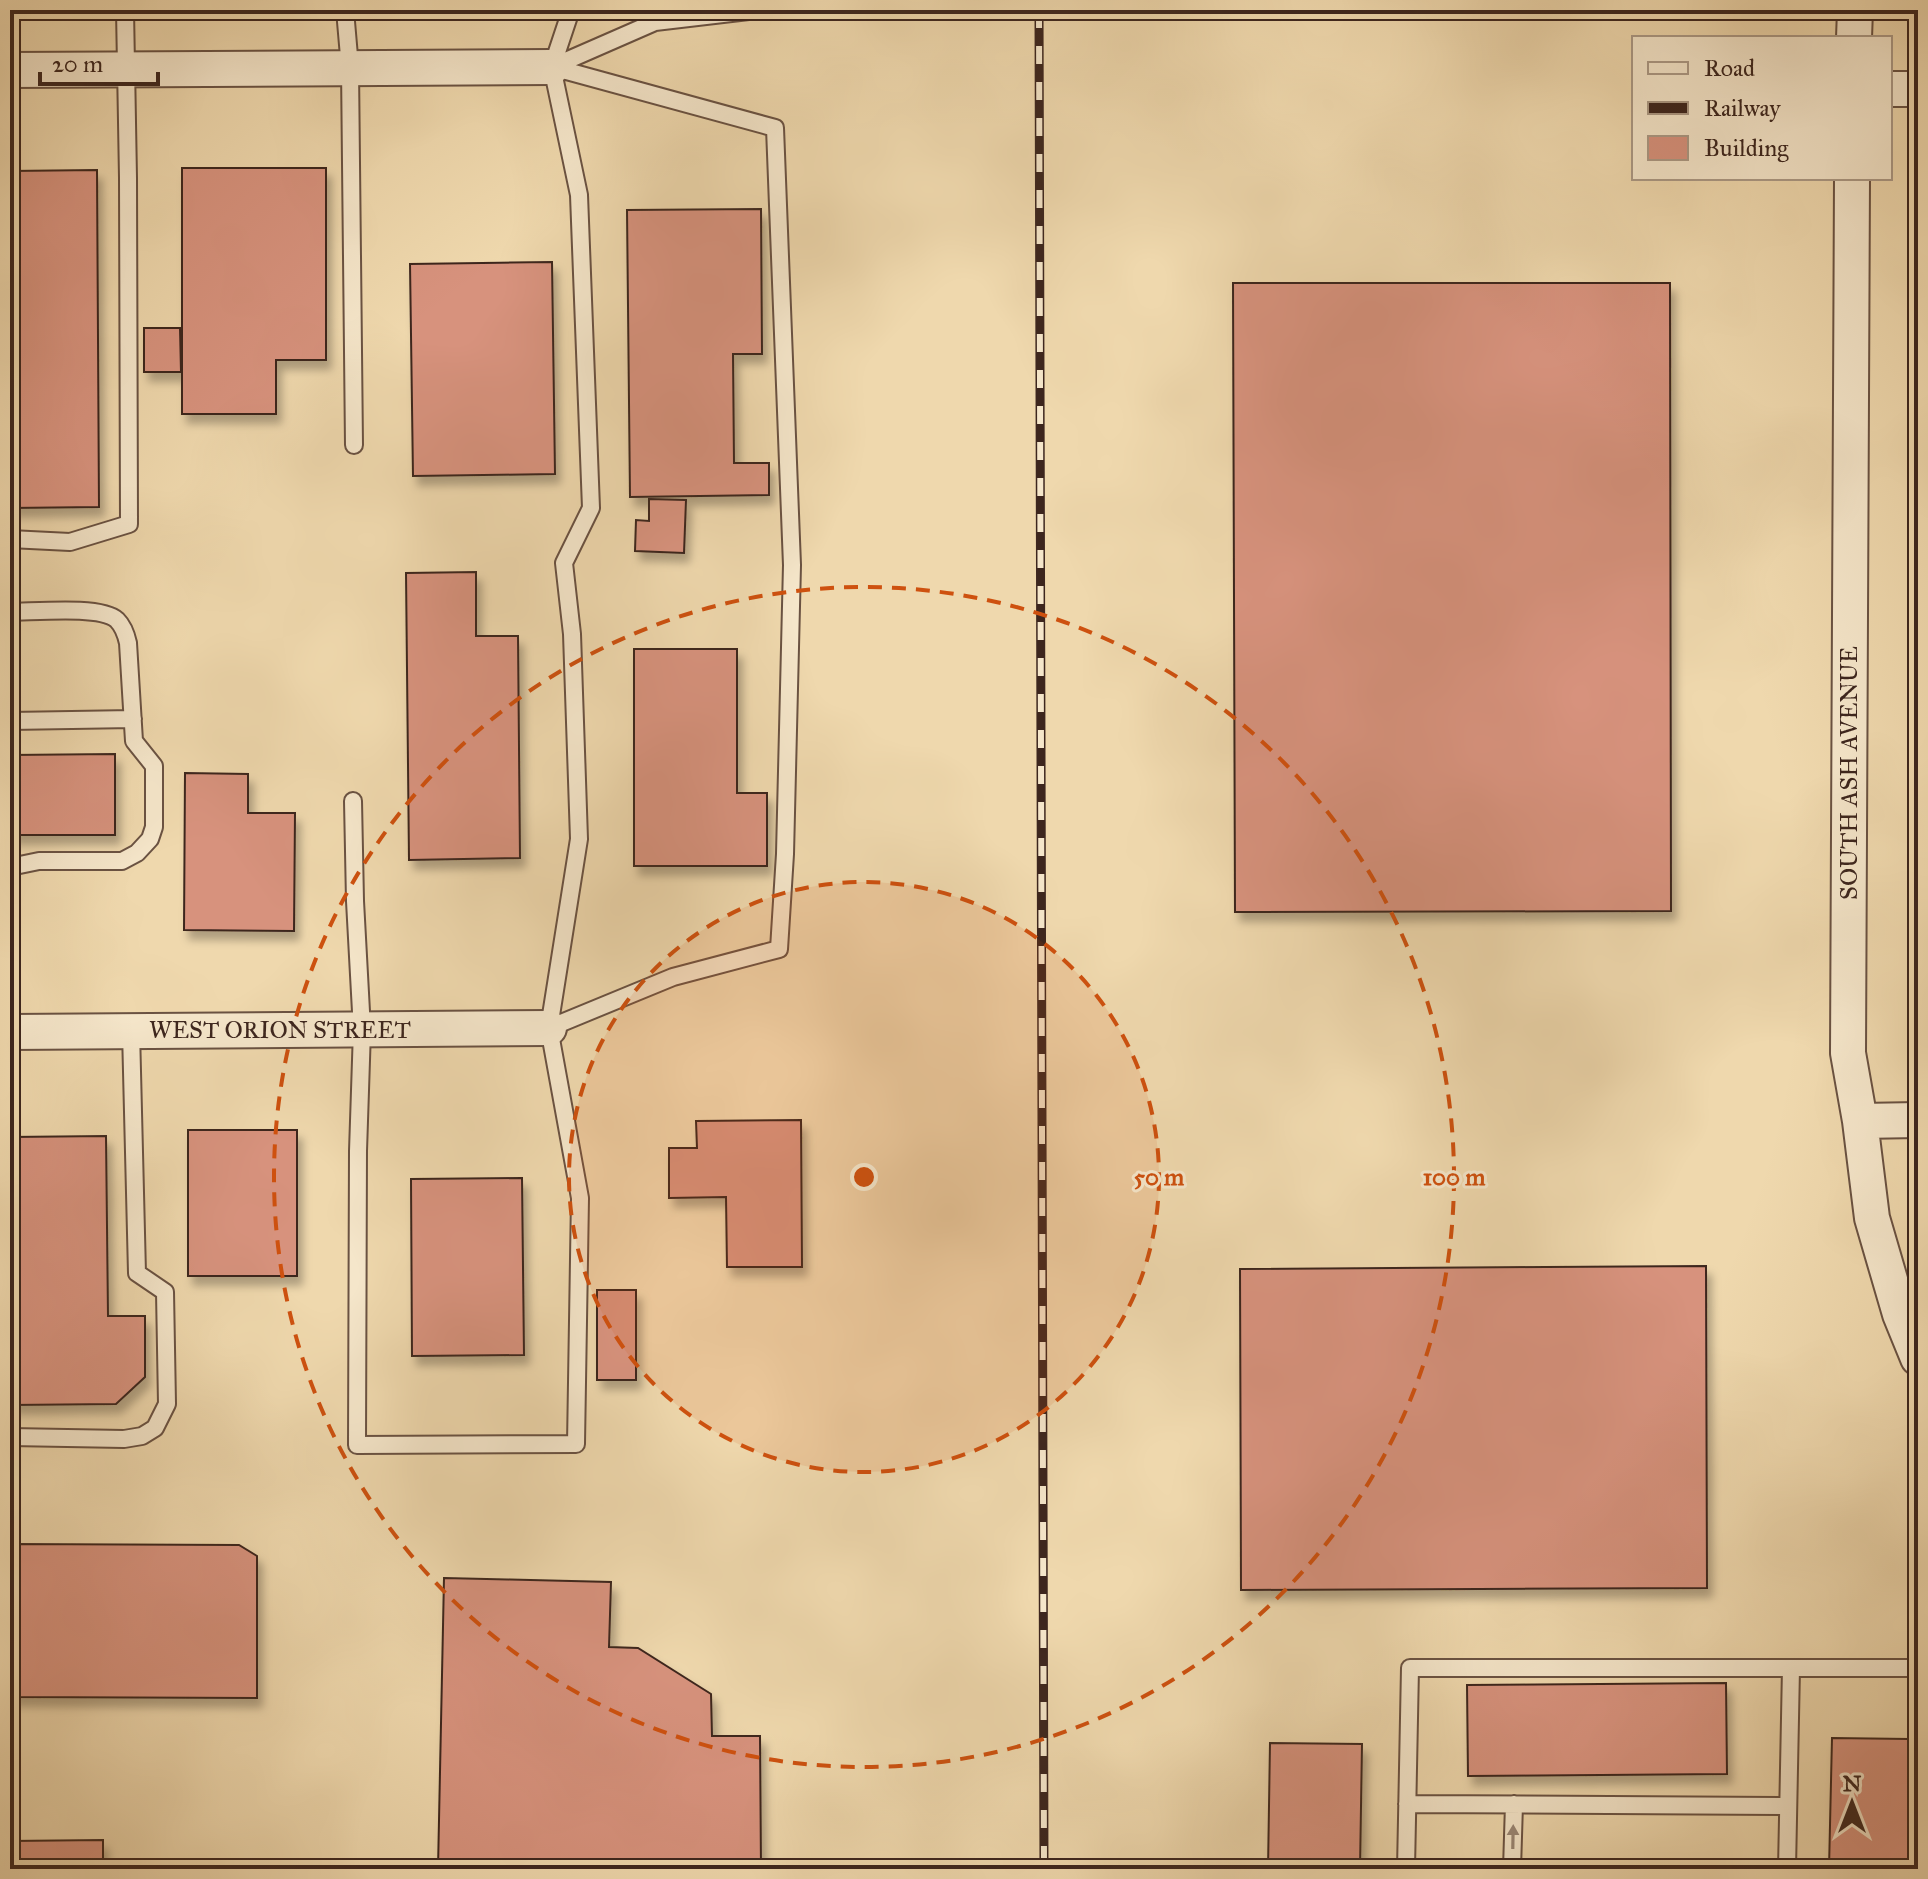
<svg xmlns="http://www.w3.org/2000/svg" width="1928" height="1879" viewBox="0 0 1928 1879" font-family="'IM FELL Great Primer',serif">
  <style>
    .building { fill: #d7927d; stroke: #3d261e; stroke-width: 2; filter: url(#shadow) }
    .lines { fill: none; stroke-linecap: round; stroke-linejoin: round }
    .lane-casing { stroke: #6a5242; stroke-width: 20 }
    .street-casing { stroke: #6a5242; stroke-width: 38 }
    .lane { stroke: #f5e6ca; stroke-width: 16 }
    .street { stroke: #f5e6ca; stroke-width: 34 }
    .rail-casing { stroke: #3d261e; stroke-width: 9 }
    .rail { stroke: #f5e6ca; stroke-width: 6; stroke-dasharray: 18; stroke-linecap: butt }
    .oneway { fill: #998674 }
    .ring { fill: none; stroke: #ce510f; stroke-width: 4; stroke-dasharray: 14 10 }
    .labels { text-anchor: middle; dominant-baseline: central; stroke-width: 6; stroke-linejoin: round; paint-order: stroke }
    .street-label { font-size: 24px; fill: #3d261e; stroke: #f5e6ca }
    .centre { fill: #ce510f; stroke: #f5e6ca; stroke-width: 4 }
    .ring-label { font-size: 24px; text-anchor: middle; font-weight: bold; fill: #ce510f; stroke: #f5e6ca; stroke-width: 6; stroke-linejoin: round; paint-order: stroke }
  </style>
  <defs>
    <filter id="shadow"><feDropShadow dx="5" dy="9" stdDeviation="4" flood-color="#0004"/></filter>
  </defs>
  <rect width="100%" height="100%" fill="#efd8ad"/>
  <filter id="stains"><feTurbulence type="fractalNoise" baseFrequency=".0025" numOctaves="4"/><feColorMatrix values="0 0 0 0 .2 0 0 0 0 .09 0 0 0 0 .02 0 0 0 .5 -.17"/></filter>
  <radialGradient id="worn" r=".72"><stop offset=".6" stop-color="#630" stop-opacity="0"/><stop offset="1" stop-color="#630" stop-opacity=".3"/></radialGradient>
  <path class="building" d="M182,168H326V360H276V414H182Z
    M97,170L99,507L10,508V171Z
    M761,209L762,354H733L734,463H769V495L630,497L627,210Z
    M552,262L555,474L413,476L410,264Z
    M1233,283H1670L1671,911L1235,912Z
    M144,328H180L181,372H144Z
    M649,499L686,500L684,553L635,551L636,520L649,521Z
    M476,572V636H518L520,858L409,860L406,573Z
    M634,649H737V793H767V866H634Z
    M115,754V835H10V755Z
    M185,773L248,774V813H295L294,931L184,930Z
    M801,1120L802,1267H727L726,1197L669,1198V1148H697L696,1121Z
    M188,1130H297V1276H188Z
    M106,1136L108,1316H145V1377L116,1404L10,1405V1137Z
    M522,1178L524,1355L412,1356L411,1179Z
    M1706,1266L1707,1588L1241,1590L1240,1269Z
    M597,1290H636V1380H597Z
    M10,1544L239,1545L257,1556V1698L10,1697Z
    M444,1578L611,1582L609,1647L638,1648L711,1694L712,1736H760L761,1869H438Z
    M1726,1683L1727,1774L1468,1776L1467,1685Z
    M1832,1738L1909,1739L1918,1746V1869H1829Z
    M1270,1743L1362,1744L1360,1869H1268Z
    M103,1840V1869H10V1841Z
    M1630,1863V1869H1555V1864Z"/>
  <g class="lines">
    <defs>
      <path id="lane" d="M345,10L350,68L354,445
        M552,67L655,22L757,10
        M10,539L70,542L129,524L128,178L125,10
        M10,612C34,612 101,605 117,620C123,626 126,634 128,643L134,741L154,766V827L150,839L137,853L122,861H39L10,867
        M10,721L133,719
        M353,801L355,901L362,1030L358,1151L357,1445L576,1444L580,1198L549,1028L579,839L572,634L564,563L591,508L579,195L552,67L571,10
        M549,1028L673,977L779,949L785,854L792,565L775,128L552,67
        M10,1437L124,1439L142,1436L155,1428L167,1404L165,1292L137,1273L131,1031
        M1407,1804L1788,1806
        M1406,1869L1410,1668H1918
        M1512,1869L1514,1804
        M1787,1869L1791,1668"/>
      <path id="street" d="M1854,38L1855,10
        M10,70L552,67
        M1890,89H1918
        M1852,178L1848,1053L1860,1121L1872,1218L1900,1314L1918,1358
        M10,1032L549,1028
        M1860,1121L1918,1120"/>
    </defs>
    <use href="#lane" class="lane-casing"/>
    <use href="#street" class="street-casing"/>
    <use href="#lane" class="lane"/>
    <use href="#street" class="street"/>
    <defs>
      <path id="rail" d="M1039,10L1044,1869"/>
    </defs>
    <use href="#rail" class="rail-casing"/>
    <use href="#rail" class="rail"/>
  </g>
  <defs><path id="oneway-solid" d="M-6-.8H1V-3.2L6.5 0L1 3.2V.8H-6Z" transform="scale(2)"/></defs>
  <use class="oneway" href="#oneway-solid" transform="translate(1513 1837) rotate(-89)"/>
  <circle cx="864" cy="1177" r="295" fill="#ce510f" fill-opacity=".12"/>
  <g class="ring">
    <circle cx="864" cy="1177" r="295"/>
    <circle cx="864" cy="1177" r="590"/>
  </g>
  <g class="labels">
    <g class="street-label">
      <text transform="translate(1849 773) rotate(-90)">SOUTH ASH AVENUE</text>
      <text x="280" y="1030">WEST ORION STREET</text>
    </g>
  </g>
  <circle cx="864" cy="1177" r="12" class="centre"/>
  <g class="ring-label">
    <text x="1159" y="1185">50 m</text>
    <text x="1454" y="1185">100 m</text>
  </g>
  <rect width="1928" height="1879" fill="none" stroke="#efd8ad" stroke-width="40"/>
  <rect x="12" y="12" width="1904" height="1855" fill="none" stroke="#3d261e" stroke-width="4"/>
  <rect x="20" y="20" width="1888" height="1839" fill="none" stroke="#3d261e" stroke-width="2"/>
  <rect x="1632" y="36" width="260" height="144" fill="#f5e6ca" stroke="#ab9985" stroke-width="2"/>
  <rect x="1648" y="62" width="40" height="12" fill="#f5e6ca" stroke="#ab9985" stroke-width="2"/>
  <text x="1704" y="76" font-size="24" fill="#3d261e">Road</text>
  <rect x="1648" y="102" width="40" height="12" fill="#3d261e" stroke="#ab9985" stroke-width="2"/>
  <text x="1704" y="116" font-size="24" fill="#3d261e">Railway</text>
  <rect x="1648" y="136" width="40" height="24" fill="#d7927d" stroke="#ab9985" stroke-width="2"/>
  <text x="1704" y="156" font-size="24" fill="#3d261e">Building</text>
  <g transform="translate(1852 1803)" stroke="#f5e6ca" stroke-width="6" paint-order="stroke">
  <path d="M0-6L14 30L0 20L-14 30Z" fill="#3d261e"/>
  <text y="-12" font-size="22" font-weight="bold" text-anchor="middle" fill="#3d261e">N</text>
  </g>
  <path d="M40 72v12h118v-12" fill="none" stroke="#3d261e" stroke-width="4"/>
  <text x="52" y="72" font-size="24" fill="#3d261e" stroke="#f5e6ca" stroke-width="6" paint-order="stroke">20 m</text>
  <rect width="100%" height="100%" filter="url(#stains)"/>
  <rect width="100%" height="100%" fill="url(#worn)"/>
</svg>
